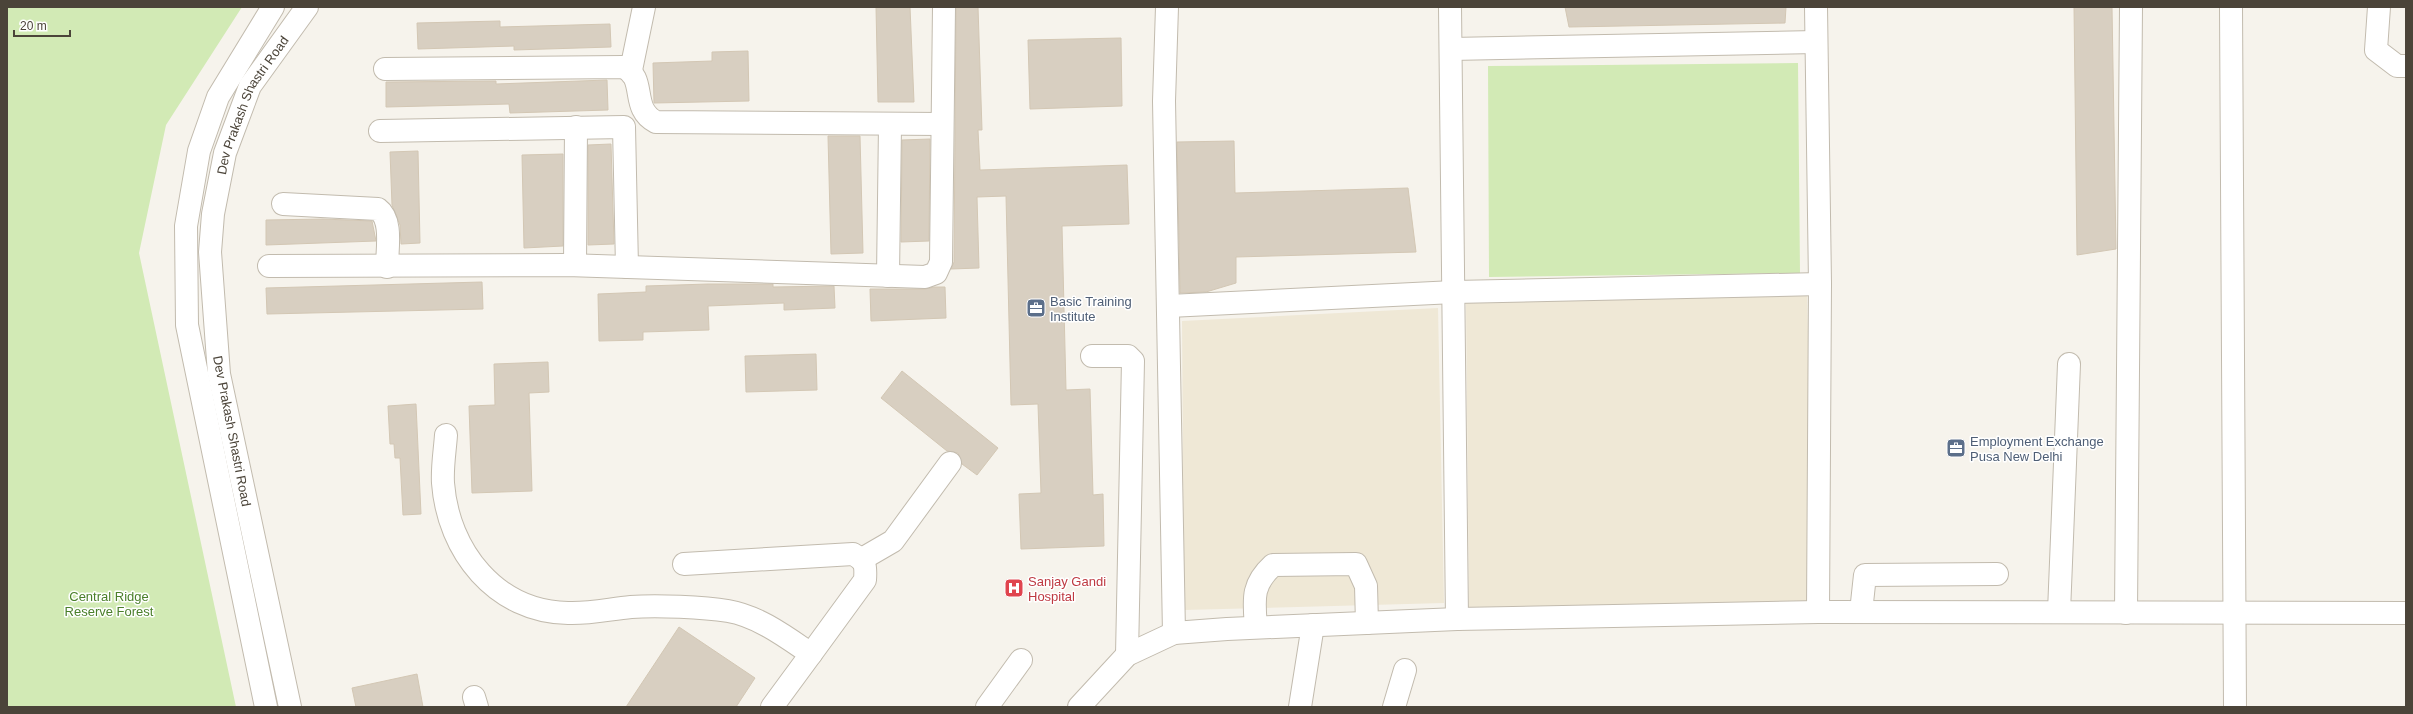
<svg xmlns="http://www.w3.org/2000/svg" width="2413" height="714" viewBox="0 0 2413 714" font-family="Helvetica,sans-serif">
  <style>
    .education { fill: #efe8d6 }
    .green { fill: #d2eab5 }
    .building { fill: #d8cfc1; stroke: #d3c7b4 }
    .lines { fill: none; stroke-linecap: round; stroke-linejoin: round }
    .minor-casing { stroke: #c2bbae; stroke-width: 24 }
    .minor { stroke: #fff; stroke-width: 22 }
    .labels { text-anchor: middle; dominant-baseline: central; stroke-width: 3; stroke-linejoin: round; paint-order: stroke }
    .street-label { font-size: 13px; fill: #4b4439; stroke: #fff }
    .service-label { font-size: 13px; fill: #4e5e75; stroke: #fff; text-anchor: start }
    .health-label { font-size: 13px; fill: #be3a42; stroke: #fff; text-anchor: start }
    .park-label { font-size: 13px; fill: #4a7f2a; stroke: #fff }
  </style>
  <rect width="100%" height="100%" fill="#f6f3ec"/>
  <path class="education" d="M1807,289L1814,603L1469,607L1466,303Z
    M1438,308L1444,603L1184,610L1182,321Z"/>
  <path class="green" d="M7,7H242L166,125L139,253L236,707H7Z
    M1798,63L1800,273L1489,277L1488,66Z"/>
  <path class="building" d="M876,7H910L914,102H878Z
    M956,7H978L982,130H978L980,170L1127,165L1129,224L1062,226L1066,390L1090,389L1093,495L1103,494L1104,546L1021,549L1019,494L1041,493L1038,404L1011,405L1006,196L977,197L979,268L951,269L954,262Z
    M1565,7H1786L1785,23L1569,27Z
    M2074,7H2112L2116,249L2077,255Z
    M500,21V27L610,24L611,47L514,50V46L418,49L417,23Z
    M1121,38L1122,106L1030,109L1028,40Z
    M748,51L749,101L654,103L653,63L712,61V52Z
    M607,80L608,110L510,113L509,104L386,107V82L496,81V84Z
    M828,136H860L863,253L831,254Z
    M930,139L929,241L901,242L902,140Z
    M1234,141L1235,193L1408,188L1416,252L1236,257V283L1206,292L1180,293L1177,142Z
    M611,144L614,244L588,245V145Z
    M418,151L420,243L401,244L400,225L392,205L390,152Z
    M563,154V246L524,248L522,155Z
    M323,219L372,221L376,241L266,245V220Z
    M482,282L483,309L267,314L266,288Z
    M708,284H773V287L834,286L835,308L784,310V303L708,306L709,330L643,332V340L599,341L598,294L646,292V286Z
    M934,287H945L946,318L871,321L870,289H925Z
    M816,354L817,390L746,392L745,356Z
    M548,362L549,392L529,393L532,491L472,493L469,406L495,405L494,364Z
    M902,371L998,448L977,475L962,464L958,453L947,451L881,398Z
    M416,404L421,514L403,515L400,458H395L394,444H390L388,406Z
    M679,627L755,678L736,707H626Z
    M417,674L423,707H356L352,688Z"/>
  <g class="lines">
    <defs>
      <g id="minor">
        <path d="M1167,7L1164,101L1174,633"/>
        <path d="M1450,7L1457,619"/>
        <path d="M1816,7L1820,284L1818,612"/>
        <path d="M2231,7L2235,707"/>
        <path d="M2379,7L2376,50L2397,66H2406"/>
        <path d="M1451,49L1816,42"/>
        <path d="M385,69L623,67C648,78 629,108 656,122L942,124"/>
        <path d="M631,70L644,7"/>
        <path d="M380,131L624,127L627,267"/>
        <path d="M283,204L378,209C393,220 387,249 387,267"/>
        <path d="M575,265L576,127"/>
        <path d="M269,266L567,265L925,277L936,273L941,262L944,7"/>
        <path d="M888,276L890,125"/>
        <path d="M1169,306L1454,292L1820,284"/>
        <path d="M1092,356H1128L1133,361L1127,655"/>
        <path d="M446,435C445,450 442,467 443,483C448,551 496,612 568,613C589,614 610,609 631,607C656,605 704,607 728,611C758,616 786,637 811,654L772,707"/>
        <path d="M862,559L893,541L950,463"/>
        <path d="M684,564L853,554C866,561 866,566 865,580L811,654"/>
        <path d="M1861,612L1865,575L1997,574"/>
        <path d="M2059,612L2069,364"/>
        <path d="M2126,613L2131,7"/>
        <path d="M1256,627C1254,600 1251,585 1273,565L1356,564L1366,586L1367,623"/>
        <path d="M474,697L477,707"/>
        <path d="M266,707L187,325L186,226L199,151L218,97L273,7"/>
        <path id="s1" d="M290,707L219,374L210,252L213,214L225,153L250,86L307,7"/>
        <path d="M987,707L1021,660"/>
        <path d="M1079,707L1127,655L1174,633L1227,629L1457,619L1818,612L2406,613"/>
        <path d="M1300,707L1313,625"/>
        <path d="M1394,707L1405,670"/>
      </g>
    </defs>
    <use href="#minor" class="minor-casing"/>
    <use href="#minor" class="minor"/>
  </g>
  <defs>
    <symbol id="office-square" viewBox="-11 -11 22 22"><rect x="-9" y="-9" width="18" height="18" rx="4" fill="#5c6f8a" stroke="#fff"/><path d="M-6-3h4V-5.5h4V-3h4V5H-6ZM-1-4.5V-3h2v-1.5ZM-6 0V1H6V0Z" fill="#fff"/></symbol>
    <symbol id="hospital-square" viewBox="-11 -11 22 22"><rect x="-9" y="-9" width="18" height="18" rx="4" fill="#e0444e" stroke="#fff"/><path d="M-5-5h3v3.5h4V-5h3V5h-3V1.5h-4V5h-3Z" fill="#fff"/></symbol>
  </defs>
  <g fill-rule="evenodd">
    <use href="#office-square" x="1025" y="297" width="22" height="22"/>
    <use href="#office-square" x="1945" y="437" width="22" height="22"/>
    <use href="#hospital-square" x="1003" y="577" width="22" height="22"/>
  </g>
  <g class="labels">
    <g class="street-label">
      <text stroke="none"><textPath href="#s1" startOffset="618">Dev Prakash Shastri Road</textPath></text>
      <text transform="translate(232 431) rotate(79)">Dev Prakash Shastri Road</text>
    </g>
    <g class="service-label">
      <text x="1050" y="301">Basic Training<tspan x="1050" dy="15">Institute</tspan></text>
      <text x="1970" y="441">Employment Exchange<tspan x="1970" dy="15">Pusa New Delhi</tspan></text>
    </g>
    <g class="health-label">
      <text x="1028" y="581">Sanjay Gandi<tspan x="1028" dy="15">Hospital</tspan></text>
    </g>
    <g class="park-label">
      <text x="109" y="596">Central Ridge<tspan x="109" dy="15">Reserve Forest</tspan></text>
    </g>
  </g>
  <rect width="2413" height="714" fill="none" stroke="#4b4439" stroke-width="16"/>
  <path d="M14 30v6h56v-6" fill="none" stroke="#4b4439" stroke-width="2"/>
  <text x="20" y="30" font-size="12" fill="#4b4439" stroke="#ffffff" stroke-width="3" paint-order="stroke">20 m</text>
</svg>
